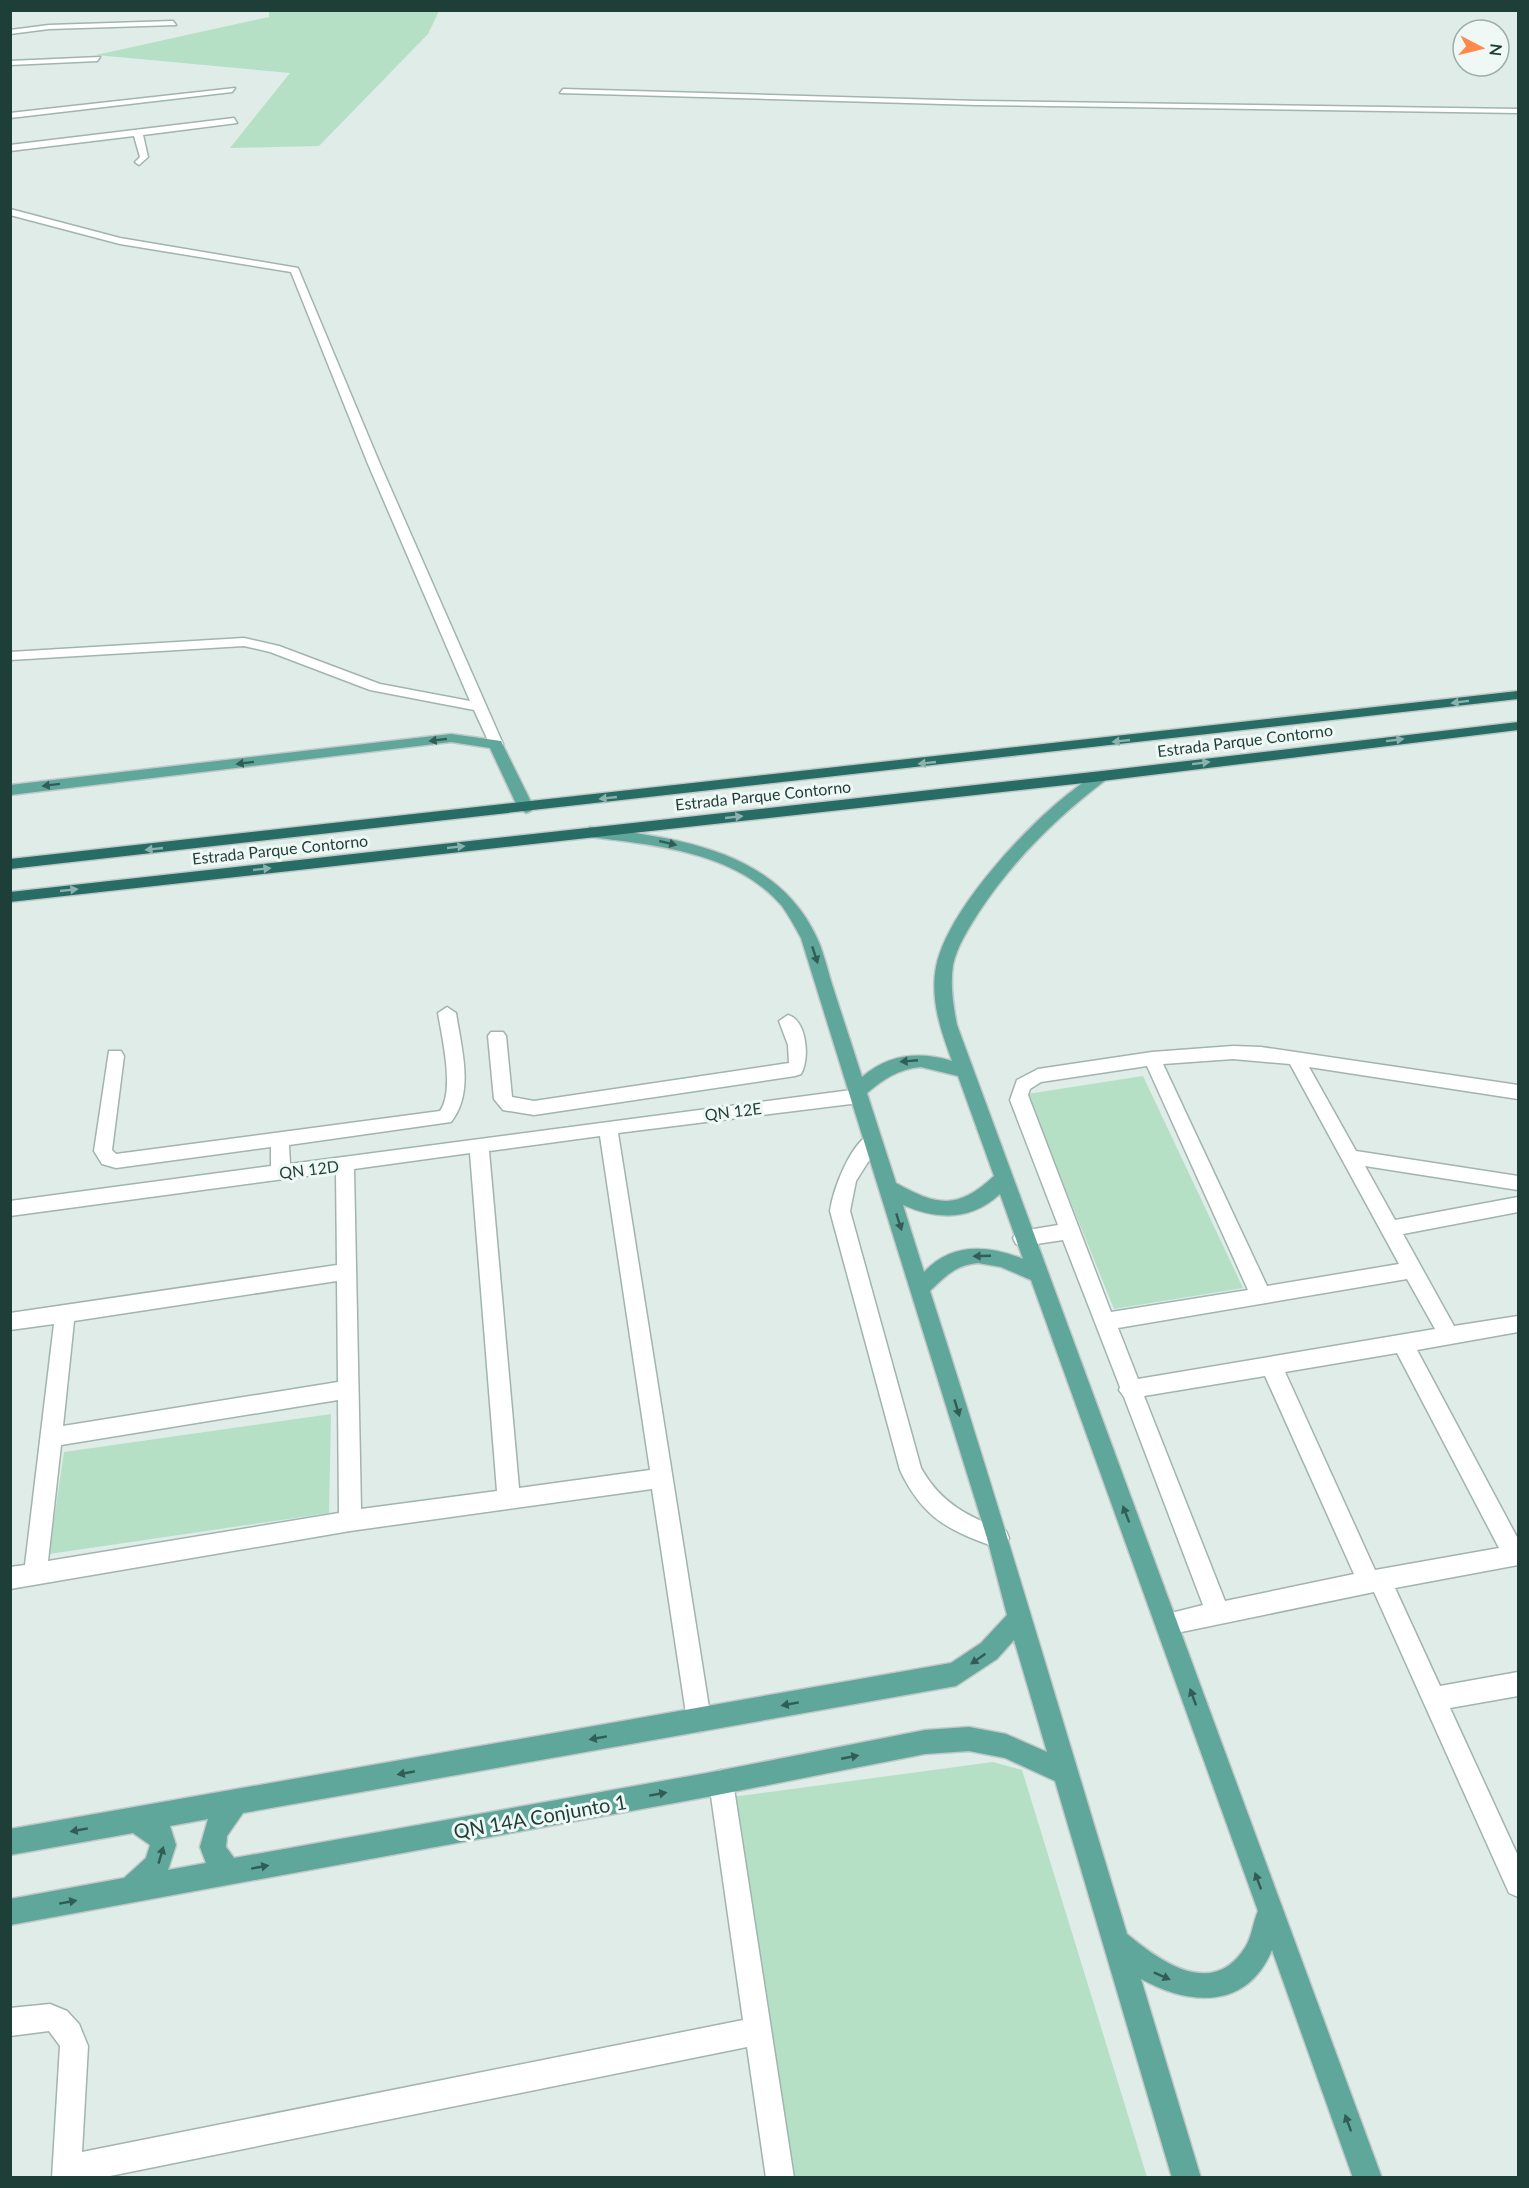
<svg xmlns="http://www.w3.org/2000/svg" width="1529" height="2188" viewBox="0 0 1529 2188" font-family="Lato,sans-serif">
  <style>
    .green { fill: #b5e0c5 }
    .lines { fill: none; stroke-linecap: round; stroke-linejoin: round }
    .minor-casing { stroke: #a1b4af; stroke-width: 3 }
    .major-casing { stroke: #c0c9c7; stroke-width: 3 }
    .highway-casing { stroke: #c0c9c7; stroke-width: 3 }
    .minor { fill: #fff; fill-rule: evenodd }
    .major { fill: #5fa69b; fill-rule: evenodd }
    .highway { fill: #276d65; fill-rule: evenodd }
    .oneway { fill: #8cb2ad }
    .oneway2 { fill: #325d56 }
    .labels { text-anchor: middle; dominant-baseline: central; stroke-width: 6; stroke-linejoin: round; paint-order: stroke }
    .street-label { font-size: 16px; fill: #1e3e38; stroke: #f0f8f5 }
    .near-street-label { font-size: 20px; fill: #1e3e38; stroke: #f0f8f5 }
  </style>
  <rect width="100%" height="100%" fill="#dfece7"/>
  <path class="green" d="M269,11H439L428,34L319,146L230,148L290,73L96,55L269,17Z
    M1143,1076L1243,1288L1114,1309L1027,1094Z
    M331,1414L329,1513L49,1554L64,1452Z
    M993,1762L1022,1770L1147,2177H791L732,1797Z"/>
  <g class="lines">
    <defs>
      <path id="minor" d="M173,21L176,25L49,29L10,34V30L49,25Z
        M100,57L97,61L10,65V61Z
        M235,88L232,92L10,118V113Z
        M563,89L977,101L1518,109V113L977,105L560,93Z
        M234,118L237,123L143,135L148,157L139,165L135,162L140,157L134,136L10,151V145Z
        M10,209L120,238L298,268L380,464L503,744L501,747H491L474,710L370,690L270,652L244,646L10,660V652L244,638L279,646L380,684L470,701L368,464L291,272L120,244L10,215Z
        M447,1007L456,1013C461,1047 475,1092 451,1122L289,1145L290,1164L859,1089L865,1091L868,1096L865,1101L859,1103L618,1133L711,1720L708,1729L699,1732L690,1729L687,1720L652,1489L350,1531L10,1589V1567L25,1565L54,1324L10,1330V1313L337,1265L336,1172L10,1216V1201L271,1166V1147L116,1168L102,1164L94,1151L109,1051H121L124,1056L112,1150L116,1154L440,1111C455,1091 442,1037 438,1013ZM600,1136L650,1470L519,1488L489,1151ZM470,1153L497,1491L361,1509L354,1169ZM337,1281L338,1382L63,1426L74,1321ZM338,1400L339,1513L48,1561L61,1445Z
        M788,1015C807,1020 810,1059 801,1074L795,1076L534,1115L503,1110L494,1099L488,1036L491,1032H503L506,1036L512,1097L534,1101L789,1063L788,1045L779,1021Z
        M1233,1046L1261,1047L1518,1085V1099L1309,1067L1356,1151L1518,1176V1190L1365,1166L1395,1220L1518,1197V1212L1403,1234L1454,1326L1518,1316V1332L1417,1350L1518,1539V1565L1395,1588L1440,1686L1518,1672V1696L1450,1708L1518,1856V1897L1509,1893L1374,1592L1167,1635L1159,1632L1155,1624L1159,1616L1203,1605L1124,1397L1119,1390L1120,1387L1063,1240L1023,1246L1016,1244L1013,1238L1016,1232L1058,1225L1010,1100L1017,1080L1038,1069L1152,1052ZM1233,1059L1290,1064L1399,1264L1267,1286L1163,1064ZM1147,1066L1248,1290L1111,1312L1028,1095L1030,1089L1041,1082ZM1407,1279L1435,1329L1138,1379L1118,1328ZM1397,1353L1499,1548L1375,1570L1285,1372ZM1265,1376L1354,1574L1225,1601L1144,1396Z
        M873,1133L880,1135L882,1140L856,1181L850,1211L921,1468C941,1504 969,1517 1006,1531L1009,1538L1006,1545L998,1548C950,1531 923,1519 900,1470L830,1211C833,1190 851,1140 873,1133Z
        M721,1770L730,1773L733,1782L794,2178H766L747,2047L100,2178H52L60,2046L49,2031L10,2036V2008L50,2004L67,2011L79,2024L88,2046L82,2152L743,2020L709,1782L712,1773Z"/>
      <path id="major" d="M451,734L501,741L534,808L531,811L526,813L518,808L490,748L451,742L10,795V785Z
        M1102,771L1107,773L1109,776L1107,779C1057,817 1014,859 979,912C969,928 957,946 953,965C950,985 953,1005 957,1025L1382,2178H1353L1272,1950C1247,2010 1190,2006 1141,1979L1201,2178H1172L1055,1781L1005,1758L969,1751L925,1754L707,1797L10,1925V1899L124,1878L146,1858L150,1845L133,1833L10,1855V1829L951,1663L981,1643L1007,1615L987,1538L801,938C795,927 789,916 782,906C736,852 655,845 590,837L582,832L590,827C676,838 776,849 817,938C823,951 827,967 831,981C841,1013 852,1045 862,1077C889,1054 919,1051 952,1061C941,1031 930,1000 936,967C947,911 1024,829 1068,794C1078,787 1090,775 1102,771ZM921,1067L958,1076L994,1176C958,1210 937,1206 896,1183L867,1093C884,1079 898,1069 921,1067ZM1000,1194L1023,1259C988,1245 952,1242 924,1272L903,1205C937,1220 971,1221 1000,1194ZM978,1263L1001,1267L1031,1280L1258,1911C1253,1922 1252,1936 1246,1946C1213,2000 1161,1962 1127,1934C1062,1719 999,1505 930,1291C945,1276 956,1265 978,1263ZM1014,1640L1047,1752L1006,1734L969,1727L925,1730L707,1773L234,1858L226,1847L227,1836L243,1813L956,1686L997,1659ZM208,1819L200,1847L206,1863L168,1870L176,1845L170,1826Z"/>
      <path id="highway" d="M1518,691V699L10,869V859Z
        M1518,722V730L1102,781L10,902V892L1102,771Z"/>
    </defs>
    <use href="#minor" class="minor-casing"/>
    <use href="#major" class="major-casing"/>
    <use href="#highway" class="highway-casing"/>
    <use href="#minor" class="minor"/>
    <use href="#major" class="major"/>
    <use href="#highway" class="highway"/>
  </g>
  <defs><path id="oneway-solid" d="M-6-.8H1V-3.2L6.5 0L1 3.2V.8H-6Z" transform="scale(1.5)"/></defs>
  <g class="oneway">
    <use href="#oneway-solid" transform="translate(1460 702) rotate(173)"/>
    <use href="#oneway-solid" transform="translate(1395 740) rotate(-7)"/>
    <use href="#oneway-solid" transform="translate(1121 741) rotate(174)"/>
    <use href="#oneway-solid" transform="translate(927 763) rotate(174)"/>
    <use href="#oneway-solid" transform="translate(1201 763) rotate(-7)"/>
    <use href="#oneway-solid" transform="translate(608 798) rotate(174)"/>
    <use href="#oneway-solid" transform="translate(734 817) rotate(-6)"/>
    <use href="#oneway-solid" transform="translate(456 847) rotate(-6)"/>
    <use href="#oneway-solid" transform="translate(154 849) rotate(174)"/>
    <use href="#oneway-solid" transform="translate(262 869) rotate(-6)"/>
    <use href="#oneway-solid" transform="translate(69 890) rotate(-6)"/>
  </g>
  <g class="oneway2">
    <use href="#oneway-solid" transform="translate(438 740) rotate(173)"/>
    <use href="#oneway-solid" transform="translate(245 763) rotate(173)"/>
    <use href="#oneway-solid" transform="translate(51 785) rotate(173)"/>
    <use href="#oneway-solid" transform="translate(668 843) rotate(13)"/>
    <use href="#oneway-solid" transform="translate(815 955) rotate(72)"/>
    <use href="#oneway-solid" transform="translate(909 1061) rotate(175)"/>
    <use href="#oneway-solid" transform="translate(899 1222) rotate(72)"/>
    <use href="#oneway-solid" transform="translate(982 1256) rotate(178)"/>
    <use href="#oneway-solid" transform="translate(957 1408) rotate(73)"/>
    <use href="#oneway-solid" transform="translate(1126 1514) rotate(-111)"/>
    <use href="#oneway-solid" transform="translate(978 1659) rotate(145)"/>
    <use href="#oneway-solid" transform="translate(1193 1697) rotate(-110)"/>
    <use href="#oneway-solid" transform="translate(790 1704) rotate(170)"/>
    <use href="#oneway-solid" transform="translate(598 1738) rotate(170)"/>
    <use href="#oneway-solid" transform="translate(850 1757) rotate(-11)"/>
    <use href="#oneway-solid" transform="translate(406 1773) rotate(170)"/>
    <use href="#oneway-solid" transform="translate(658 1794) rotate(-10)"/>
    <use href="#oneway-solid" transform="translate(79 1830) rotate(170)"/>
    <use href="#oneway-solid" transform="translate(161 1855) rotate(-74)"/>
    <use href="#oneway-solid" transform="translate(260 1867) rotate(-10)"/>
    <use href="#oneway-solid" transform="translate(1258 1881) rotate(-110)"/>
    <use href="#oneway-solid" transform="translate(68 1902) rotate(-10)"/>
    <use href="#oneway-solid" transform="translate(1162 1976) rotate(24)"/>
    <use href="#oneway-solid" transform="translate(1348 2123) rotate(-110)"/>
  </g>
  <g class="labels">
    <g class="street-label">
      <text transform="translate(1245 740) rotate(-7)">Estrada Parque Contorno</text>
      <text transform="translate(763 795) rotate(-6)">Estrada Parque Contorno</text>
      <text transform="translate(280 849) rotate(-6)">Estrada Parque Contorno</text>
      <text transform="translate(733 1111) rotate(-7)">QN 12E</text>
      <text transform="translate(309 1169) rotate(-7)">QN 12D</text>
    </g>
    <g class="near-street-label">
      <text transform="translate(540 1816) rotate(-10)">QN 14A Conjunto 1</text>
    </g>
  </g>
  <rect width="1529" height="2188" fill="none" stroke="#1e3e38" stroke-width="24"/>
  <g transform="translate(1481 48) rotate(97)"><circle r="28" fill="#f0f8f5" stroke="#9caea9" stroke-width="1.5"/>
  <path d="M0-4.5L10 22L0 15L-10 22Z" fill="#ff894a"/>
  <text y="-9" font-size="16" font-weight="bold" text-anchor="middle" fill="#1e3e38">N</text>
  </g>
</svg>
